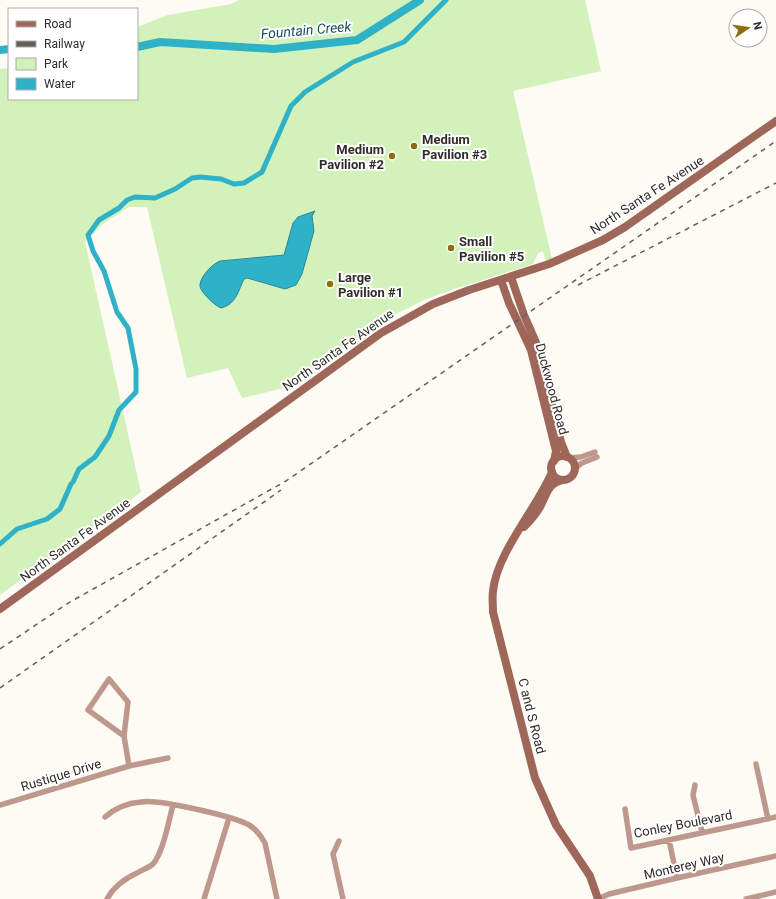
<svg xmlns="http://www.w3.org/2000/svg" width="776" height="899" viewBox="0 0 776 899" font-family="Roboto,sans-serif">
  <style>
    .green { fill: #d3f1ba }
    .water { fill: #2fb1c7; stroke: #2f8997 }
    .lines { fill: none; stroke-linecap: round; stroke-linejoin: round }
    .canal { stroke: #2fb1c7; stroke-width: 5 }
    .river { stroke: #2fb1c7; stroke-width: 8 }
    .street { stroke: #bf988d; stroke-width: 5.5 }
    .secondary { stroke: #9f6759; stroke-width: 8 }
    .rail { stroke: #625f59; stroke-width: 1.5; stroke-dasharray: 5 5; stroke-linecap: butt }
    .poi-dot { fill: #896f0f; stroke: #fff; stroke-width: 1.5 }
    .labels { text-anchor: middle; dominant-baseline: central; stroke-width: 4; stroke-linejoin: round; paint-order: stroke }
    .poi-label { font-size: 13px; font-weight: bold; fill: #302d27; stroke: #fff; text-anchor: start }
    .street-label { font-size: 13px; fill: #302d27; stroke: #fff }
    .water-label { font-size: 14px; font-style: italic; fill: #1a4f58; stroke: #fff }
  </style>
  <rect width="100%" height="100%" fill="#fefaf4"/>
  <path class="green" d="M239,0H585L601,71L513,91L552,259L546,262L543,251L538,253L533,264L451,290L424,300L382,321L383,323L284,388L242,398L228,368L187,378L147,207H129L103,224L85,242L141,492L0,595V69L9,68V99H137V27L168,15L231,4Z"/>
  <path class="water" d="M315,211L312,216L314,231L302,274L296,285L285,289L247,278L244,279C239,289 236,305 221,308C215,306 199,291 200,285C200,277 212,264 220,261L284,255L293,223L298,217Z"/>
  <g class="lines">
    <path class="canal" d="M73,482L79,469L95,457L109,436L119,410L136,392V369L128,328L117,312L104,271L93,251L88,235L99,220L119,208L127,200L135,197L155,198L175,189L192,178L200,177L221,179L234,184L244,183L262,172L291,106L305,92L353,62L404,42L446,0
      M0,544L17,529L47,519L60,509L71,484"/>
    <path class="river" d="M137,47L160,42L274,49L357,40L420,0
      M0,50L9,49"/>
    <path class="street" d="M569,458L581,457L595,452
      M574,469L582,463L597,457
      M124,736L128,702L109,679L88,710L124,736L129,766
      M756,764L768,819
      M695,785L693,795L702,832
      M0,805L129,766L168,758
      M625,809L631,848L776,817
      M105,817C115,808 128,803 141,802C158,799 233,816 249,825C256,829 261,836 265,843L277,899
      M669,840L677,878
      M339,841L333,854L343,899
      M107,899C114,886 124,879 137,873C142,870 148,868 153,864C163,853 169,820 173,805
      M204,899L229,818
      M598,899L609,894L677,878L776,856
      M746,899L776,892"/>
    <path class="secondary" d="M511,277L524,315L538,347L561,442L567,457
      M501,280L509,303L531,350L556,451L554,461
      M551 468a12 12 0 1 1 24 0a12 12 0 1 1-24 0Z
      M552,472C537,508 497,552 493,591C492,598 493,605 493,612L535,778L556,825L590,876L598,899
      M524,527C530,521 536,514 540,507C547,495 547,483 563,480
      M0,609L381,333L433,304L469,290L549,264L603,240L625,227L776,121"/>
    <path class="rail" d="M578,285L776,183
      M0,649L70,602L286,481L776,141
      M0,688L281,490"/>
  </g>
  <g class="poi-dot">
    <circle cx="414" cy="146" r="4"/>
    <circle cx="392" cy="156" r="4"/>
    <circle cx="451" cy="248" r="4"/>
    <circle cx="330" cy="284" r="4"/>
  </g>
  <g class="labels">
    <g class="poi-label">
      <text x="422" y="139">Medium<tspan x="422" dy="15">Pavilion #3</tspan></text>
      <text x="384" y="149" text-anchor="end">Medium<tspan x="384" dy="15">Pavilion #2</tspan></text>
      <text x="459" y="241">Small<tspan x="459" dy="15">Pavilion #5</tspan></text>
      <text x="338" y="277">Large<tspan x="338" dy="15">Pavilion #1</tspan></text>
    </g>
    <g class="street-label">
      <text transform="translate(647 195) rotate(-33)">North Santa Fe Avenue</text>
      <text transform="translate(338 350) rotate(-35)">North Santa Fe Avenue</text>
      <text transform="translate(552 389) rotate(75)">Duckwood Road</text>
      <text transform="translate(75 540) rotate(-36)">North Santa Fe Avenue</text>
      <text transform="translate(532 716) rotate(76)">C and S Road</text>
      <text transform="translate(61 775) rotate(-17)">Rustique Drive</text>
      <text transform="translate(683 824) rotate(-11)">Conley Boulevard</text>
      <text transform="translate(684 866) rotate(-13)">Monterey Way</text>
    </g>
    <g class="water-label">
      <text transform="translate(306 30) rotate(-5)">Fountain Creek</text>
    </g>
  </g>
  <rect x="8" y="8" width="130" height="92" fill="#ffffff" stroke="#acaba9"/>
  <rect x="16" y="21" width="20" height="6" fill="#9f6759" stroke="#acaba9"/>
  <text x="44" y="28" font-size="12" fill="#302d27">Road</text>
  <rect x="16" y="41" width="20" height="6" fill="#625f59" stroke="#acaba9"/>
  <text x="44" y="48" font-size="12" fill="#302d27">Railway</text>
  <rect x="16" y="58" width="20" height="12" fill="#d3f1ba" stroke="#acaba9"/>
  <text x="44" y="68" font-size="12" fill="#302d27">Park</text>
  <rect x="16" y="78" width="20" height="12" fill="#2fb1c7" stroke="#acaba9"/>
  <text x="44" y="88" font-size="12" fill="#302d27">Water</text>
  <g transform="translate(748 28) rotate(77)"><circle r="19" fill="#ffffff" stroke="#acaba9"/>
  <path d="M0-3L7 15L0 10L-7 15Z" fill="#896f0f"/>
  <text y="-6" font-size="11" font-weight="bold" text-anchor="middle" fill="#302d27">N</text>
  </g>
</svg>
